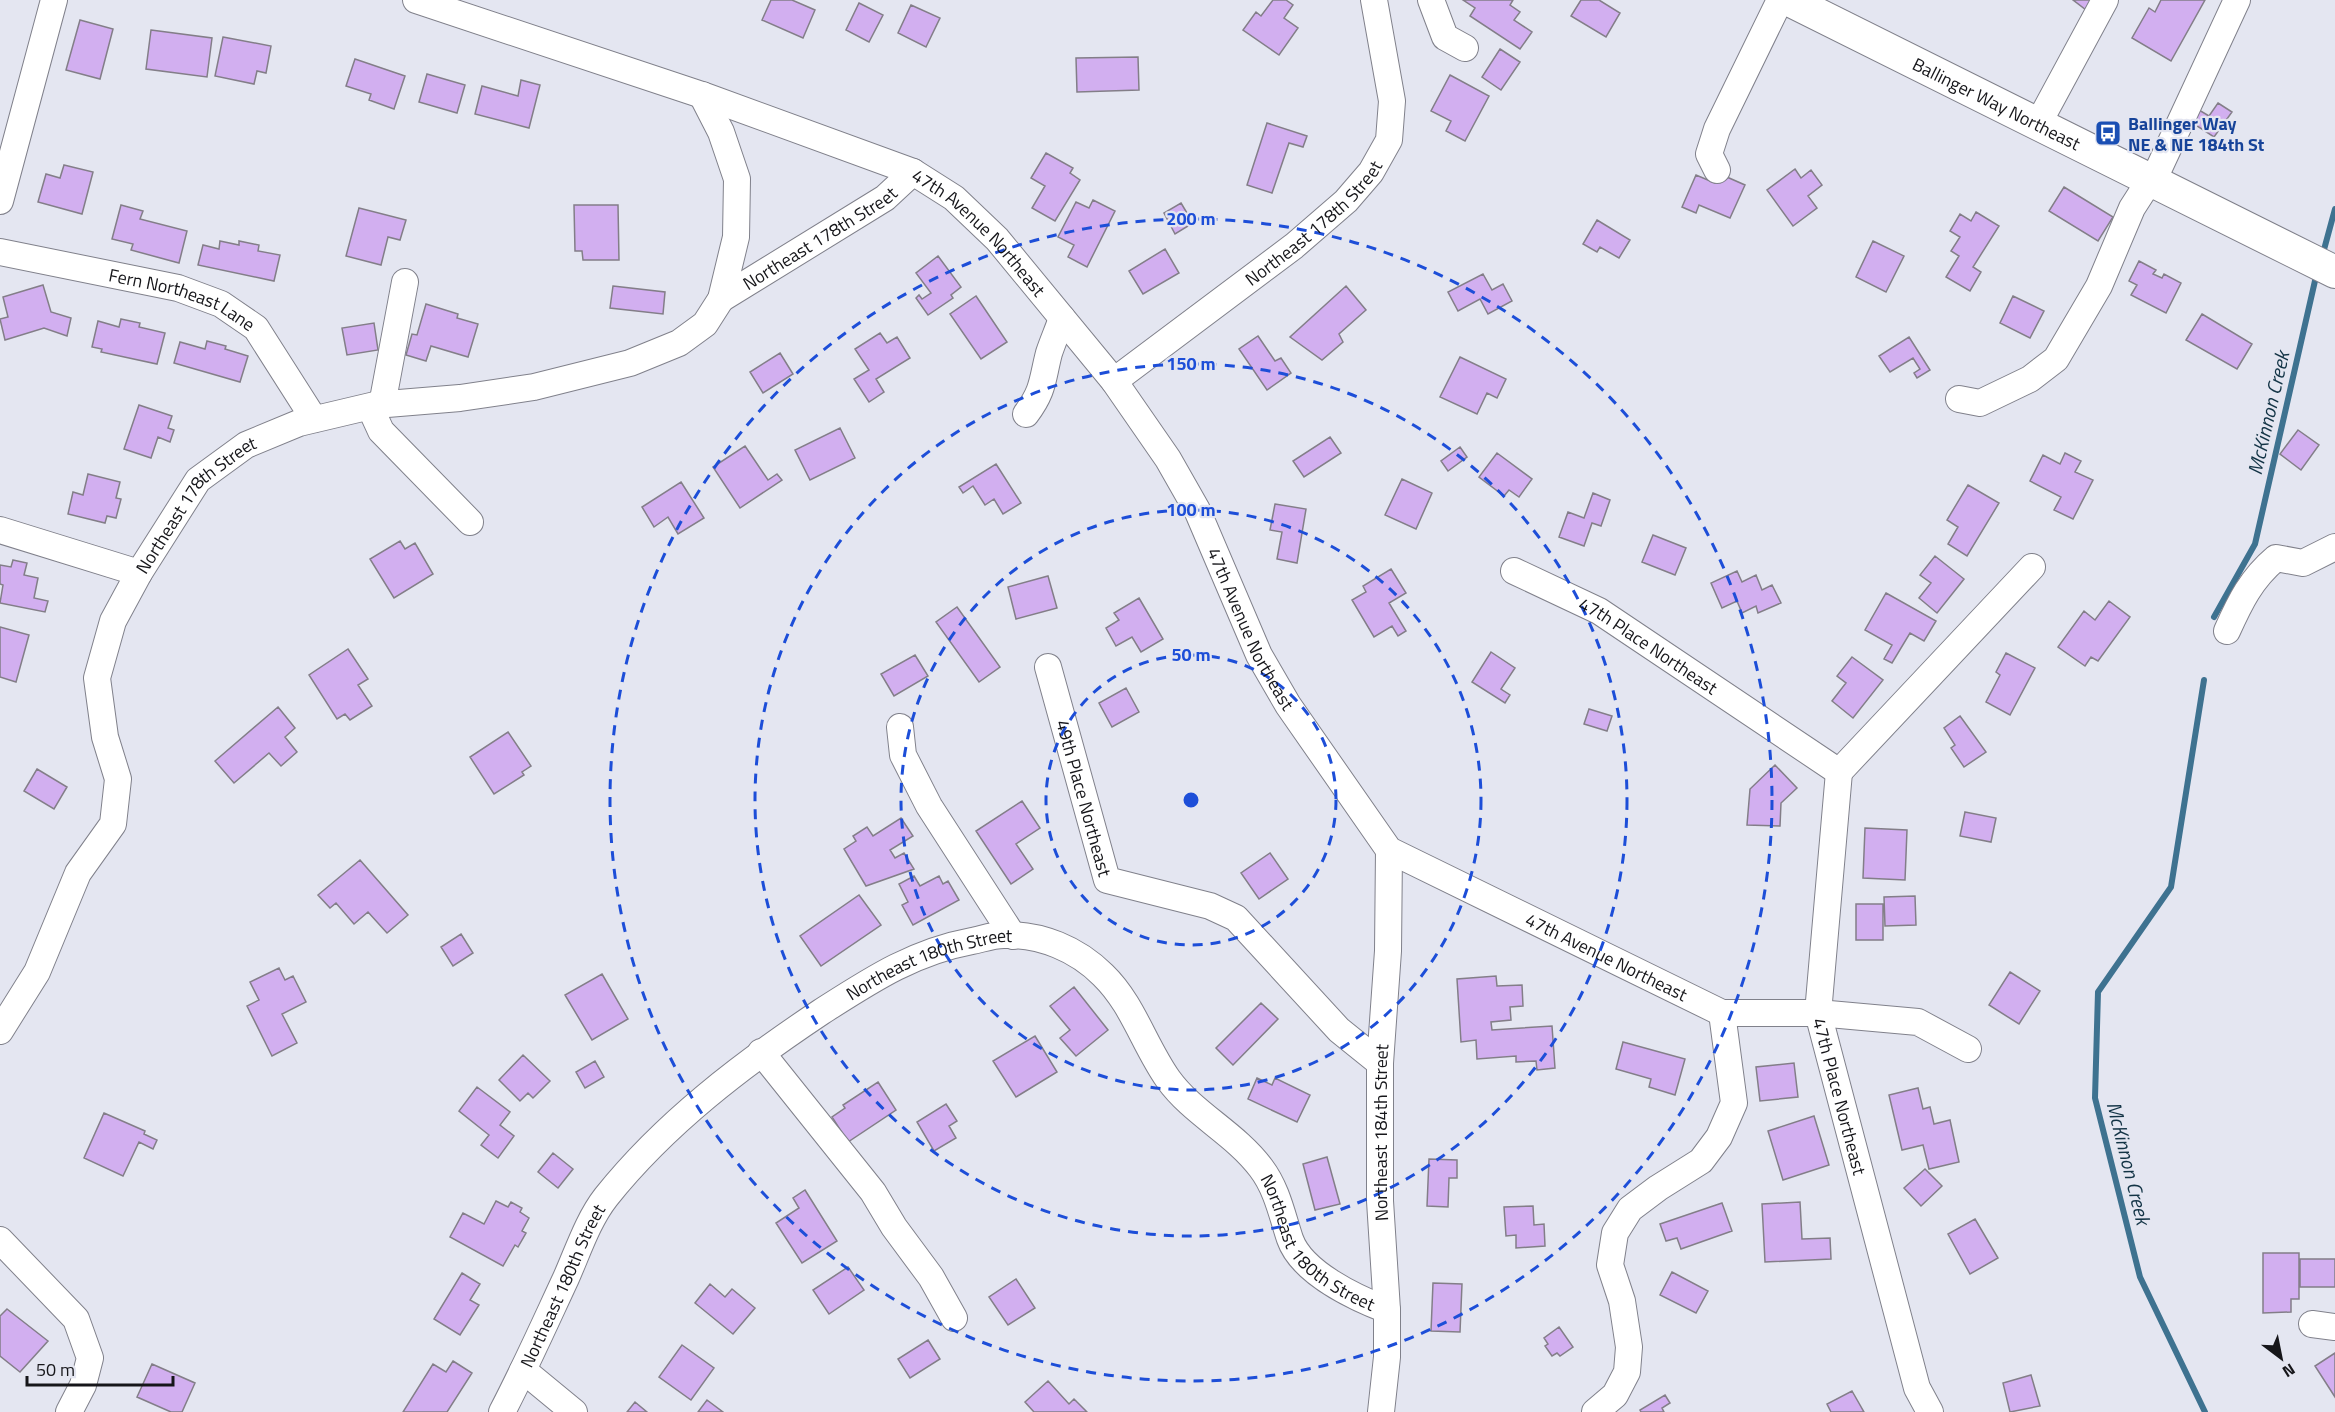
<svg xmlns="http://www.w3.org/2000/svg" width="2335" height="1412" viewBox="0 0 2335 1412" font-family="'Titillium Web',sans-serif">
  <style>
    .lines { fill: none; stroke-linecap: round; stroke-linejoin: round }
    .stream { stroke: #3e7290; stroke-width: 6 }
    .building { fill: #d2aff0; stroke: #837e88; stroke-width: 1.5 }
    .minor-casing { stroke: #80818b; stroke-width: 28 }
    .major-casing { stroke: #80818b; stroke-width: 34 }
    .minor { stroke: #fff; stroke-width: 26 }
    .major { stroke: #fff; stroke-width: 32 }
    .ring { fill: none; stroke: #1d4ed8; stroke-width: 3; stroke-dasharray: 10 8 }
    .labels { text-anchor: middle; dominant-baseline: central; stroke-width: 4.5; stroke-linejoin: round; paint-order: stroke }
    .street-label { font-size: 18px; fill: #16161a; stroke: #e4e6f1 }
    .transit-label { font-size: 18px; font-weight: bold; fill: #164399; stroke: #e4e6f1; text-anchor: start }
    .water-label { font-size: 20px; font-style: italic; fill: #123345; stroke: #e4e6f1 }
    .centre { fill: #1d4ed8; stroke: #e4e6f1; stroke-width: 3 }
    .ring-label { font-size: 18px; text-anchor: middle; font-weight: bold; fill: #1d4ed8; stroke: #e4e6f1; stroke-width: 4.5; stroke-linejoin: round; paint-order: stroke }
  </style>
  <rect width="100%" height="100%" fill="#e4e6f1"/>
  <g class="lines">
    <path class="stream" d="M2322,257L2335,209
      M2214,617L2255,544L2317,272
      M2204,680L2171,887L2098,992L2095,1098L2140,1277L2205,1412"/>
  </g>
  <path class="building" d="M771,0H792L815,10L803,38L762,20Z
    M1273,0H1286L1293,5L1284,18L1298,28L1279,55L1243,30L1256,12L1261,16Z
    M1463,0H1513L1510,5L1520,12L1514,20L1532,32L1520,49L1470,16L1475,8Z
    M1581,0H1599L1620,13L1606,37L1571,16Z
    M2073,0H2099L2090,13Z
    M2161,0H2205L2171,61L2132,38L2149,8L2155,12Z
    M859,3L883,15L869,42L846,30Z
    M911,5L940,18L926,47L898,33Z
    M80,20L113,29L100,79L66,70Z
    M151,30L212,38L207,77L146,69Z
    M223,37L271,46L266,73L257,71L254,84L215,76Z
    M1500,49L1520,62L1501,90L1482,77Z
    M1138,57L1139,90L1077,92L1076,58Z
    M355,59L405,76L394,109L369,100L371,94L346,86Z
    M427,74L465,85L457,113L419,102Z
    M1450,75L1489,96L1465,141L1446,131L1451,121L1431,111Z
    M521,80L540,85L529,128L475,114L482,86L518,96Z
    M2218,103L2232,112L2214,137L2191,122L2199,110L2209,116Z
    M1267,123L1307,136L1303,147L1289,143L1272,193L1247,185Z
    M1046,153L1073,168L1070,173L1080,180L1055,221L1032,208L1045,186L1031,178Z
    M64,165L93,172L82,214L38,202L46,174L60,178Z
    M1795,169L1801,178L1811,170L1822,185L1808,196L1817,208L1793,226L1767,190Z
    M1720,174L1745,185L1730,218L1699,205L1696,213L1682,207L1696,175L1715,183Z
    M2064,187L2113,217L2098,241L2049,211Z
    M1093,200L1115,211L1087,267L1068,257L1074,245L1058,237L1076,202L1089,208Z
    M1181,203L1193,223L1175,234L1164,213Z
    M121,205L143,211L140,219L187,231L179,263L131,250L133,244L112,239Z
    M574,205H618L619,260H583L582,251H575Z
    M359,208L406,220L400,240L388,237L381,265L346,256Z
    M1976,212L1999,226L1973,267L1981,272L1970,291L1946,277L1959,256L1951,251L1960,237L1950,231L1960,214L1971,221Z
    M1597,220L1630,240L1619,258L1600,247L1597,252L1583,244Z
    M220,241L239,245V241L259,245L258,251L280,255L274,281L198,265L203,245L219,249Z
    M1873,241L1904,256L1886,292L1856,277Z
    M1165,249L1179,273L1143,294L1129,271Z
    M938,256L961,287L951,295L953,298L928,315L916,298L919,295L922,299L931,293L916,273Z
    M2139,261L2156,270L2153,274L2162,278L2164,274L2181,283L2166,313L2131,295L2137,285L2129,281Z
    M1483,274L1492,290L1503,284L1512,301L1488,314L1480,299L1458,311L1448,292Z
    M43,285L51,312L71,318L67,336L44,328L5,340L0,319L8,317L3,297Z
    M613,286L665,292L663,314L610,308Z
    M1346,286L1366,310L1339,334L1343,342L1322,360L1290,337Z
    M976,296L1007,342L981,359L950,314Z
    M2013,296L2044,311L2030,338L2000,323Z
    M426,304L458,314L457,318L478,324L468,357L431,346L426,361L406,355L412,334L417,335Z
    M2202,314L2252,344L2237,369L2186,340Z
    M121,319L140,323L139,327L165,333L157,364L101,352L102,349L92,347L98,321L119,327Z
    M374,323L378,350L347,355L342,328Z
    M880,333L887,343L897,337L910,358L876,379L884,392L869,402L854,379L869,370L855,349Z
    M1258,336L1275,361L1281,358L1291,373L1267,390L1239,349Z
    M1909,337L1930,370L1917,378L1914,373L1920,369L1913,358L1890,372L1879,356Z
    M207,341L226,346L225,349L248,356L240,382L174,363L180,342L205,349Z
    M780,353L793,374L763,393L750,372Z
    M1460,357L1506,379L1497,398L1487,393L1477,414L1440,397Z
    M139,405L172,416L168,428L174,430L170,442L158,437L151,458L124,449Z
    M840,428L855,458L810,480L795,450Z
    M2298,430L2319,445L2301,470L2280,454Z
    M1330,437L1341,453L1304,477L1293,461Z
    M745,446L768,480L777,474L782,480L740,508L713,467Z
    M1460,447L1467,457L1448,471L1441,461Z
    M1497,453L1532,479L1519,497L1509,490L1504,496L1479,477Z
    M2065,453L2081,461L2075,472L2093,480L2073,519L2054,510L2061,497L2030,481L2043,455L2060,464Z
    M996,464L1021,503L1003,514L994,499L985,505L973,486L963,493L959,487Z
    M88,474L120,482L116,498L121,499L116,518L107,516L105,523L68,514L73,492L83,495Z
    M1402,479L1432,493L1416,529L1385,515Z
    M681,482L704,518L678,534L668,517L654,527L642,507Z
    M1968,485L1999,503L1967,556L1948,544L1958,527L1947,520Z
    M1593,493L1610,500L1601,526L1592,523L1584,546L1559,537L1568,512L1584,518Z
    M1275,504L1306,509L1297,563L1277,559L1282,532L1270,530Z
    M1653,535L1686,548L1675,575L1642,562Z
    M400,541L405,549L415,543L433,574L394,598L370,559Z
    M1935,556L1964,579L1937,613L1919,598L1931,583L1920,575Z
    M13,560L27,563L24,575L38,578L34,598L48,601L45,612L0,603L3,585L0,584V565L11,567Z
    M1391,569L1406,593L1389,603L1406,631L1398,636L1392,626L1374,637L1352,600L1366,592L1363,586Z
    M1737,571L1742,582L1756,575L1762,590L1772,585L1781,603L1758,613L1756,606L1742,613L1737,601L1722,608L1711,583Z
    M1048,576L1057,608L1016,619L1008,587Z
    M1886,593L1936,621L1924,641L1910,633L1892,663L1884,659L1892,645L1865,630Z
    M1139,598L1163,639L1141,652L1132,637L1116,646L1106,628L1119,620L1114,613Z
    M2109,601L2130,617L2098,661L2091,657L2085,666L2058,647L2084,611L2095,620Z
    M957,607L1000,667L979,682L936,622Z
    M0,627L29,635L16,682L0,677Z
    M348,649L368,679L358,685L372,706L350,720L345,714L337,719L309,675Z
    M1491,652L1515,668L1501,689L1510,695L1505,703L1472,682Z
    M2006,653L2035,668L2010,715L1986,702L2000,675L1996,672Z
    M915,655L928,676L894,696L881,674Z
    M1852,657L1883,680L1853,718L1832,701L1846,683L1837,676Z
    M1126,688L1139,712L1112,727L1099,703Z
    M278,707L295,728L285,737L297,752L281,766L269,753L234,783L215,761Z
    M1589,709L1612,716L1607,731L1584,724Z
    M1960,716L1986,752L1964,767L1951,748L1955,745L1944,728Z
    M508,732L531,766L522,772L524,775L494,794L470,757Z
    M1775,765L1797,788L1781,803L1780,826L1747,825L1750,789Z
    M37,769L67,787L54,809L24,791Z
    M1022,801L1040,828L1016,844L1033,869L1011,884L976,831Z
    M1965,812L1996,818L1991,842L1960,836Z
    M901,818L913,836L890,850L895,858L904,853L914,869L866,886L844,849L856,841L853,836L867,827L873,836Z
    M1865,828L1907,830L1905,880L1863,878Z
    M1270,853L1288,879L1259,899L1241,873Z
    M360,860L408,915L387,933L368,912L354,924L336,903L330,908L318,895Z
    M914,876L920,886L939,876L943,884L948,881L959,900L913,925L902,905L908,902L899,884Z
    M859,895L881,925L821,966L800,936Z
    M1915,896L1916,925L1885,926L1884,897Z
    M1856,904H1883V940H1856Z
    M461,934L473,953L453,966L441,947Z
    M279,968L285,980L293,976L306,1002L282,1014L297,1043L272,1056L247,1006L259,1000L250,982Z
    M2010,972L2040,991L2019,1024L1989,1005Z
    M602,974L628,1019L592,1040L565,995Z
    M1496,976L1497,986L1522,985L1523,1006L1510,1007L1511,1020L1491,1022L1492,1030L1552,1026L1555,1068L1537,1070L1536,1061L1516,1062V1056L1477,1059L1476,1040L1461,1042L1457,979Z
    M1074,987L1108,1030L1076,1056L1060,1038L1070,1030L1050,1006Z
    M1261,1003L1278,1019L1233,1065L1216,1048Z
    M1035,1036L1057,1072L1016,1097L993,1061Z
    M1623,1042L1685,1059L1675,1095L1649,1087L1651,1079L1616,1069Z
    M523,1055L550,1081L533,1098L528,1093L520,1101L499,1080Z
    M595,1061L604,1077L585,1088L576,1072Z
    M1794,1063L1798,1097L1760,1101L1756,1067Z
    M1257,1078L1272,1085L1275,1078L1310,1095L1297,1122L1248,1099Z
    M878,1082L896,1110L848,1142L832,1117L845,1108L843,1105Z
    M477,1087L510,1112L500,1125L514,1136L498,1158L481,1145L489,1135L459,1111Z
    M1918,1088L1923,1109L1930,1107L1934,1124L1950,1120L1959,1162L1929,1169L1923,1145L1902,1150L1889,1095Z
    M946,1104L957,1121L949,1126L956,1138L934,1151L917,1122Z
    M104,1113L145,1131L144,1134L157,1140L153,1149L139,1142L123,1176L84,1158Z
    M1814,1116L1829,1165L1783,1180L1768,1131Z
    M553,1153L573,1169L558,1188L538,1172Z
    M1327,1157L1340,1204L1315,1210L1303,1164Z
    M1429,1159L1457,1160V1178H1449L1448,1207L1427,1206Z
    M1925,1169L1942,1186L1921,1206L1904,1188Z
    M805,1190L837,1241L802,1263L776,1223L799,1208L793,1198Z
    M496,1201L508,1207L511,1202L522,1208L520,1212L529,1218L522,1231L526,1233L518,1247L515,1245L503,1266L450,1237L463,1213L484,1224Z
    M1800,1202L1802,1239L1830,1238L1831,1259L1765,1262L1762,1204Z
    M1722,1203L1732,1231L1681,1249L1677,1238L1666,1241L1660,1224Z
    M1533,1206L1534,1225L1544,1224L1545,1246L1516,1248V1235L1506,1236L1504,1207Z
    M1975,1219L1998,1258L1970,1274L1948,1234Z
    M2263,1253H2299V1299H2291V1312L2263,1313Z
    M2300,1259H2335V1287H2300Z
    M848,1267L864,1290L829,1314L813,1290Z
    M1672,1272L1708,1291L1696,1313L1660,1295Z
    M462,1273L480,1284L470,1300L479,1305L460,1335L434,1319Z
    M1016,1279L1035,1308L1008,1325L989,1297Z
    M1433,1283L1462,1284L1460,1332L1431,1331Z
    M710,1284L725,1297L732,1289L755,1308L733,1334L695,1303Z
    M7,1309L48,1341L20,1372L0,1356V1316Z
    M1559,1327L1573,1347L1560,1356L1557,1353L1552,1356L1545,1346L1548,1344L1544,1338Z
    M928,1340L940,1359L910,1378L898,1359Z
    M682,1345L714,1368L691,1400L659,1377Z
    M2335,1353V1397L2315,1366Z
    M453,1361L472,1373L447,1412H403L433,1364L446,1372Z
    M152,1364L195,1383L182,1412H171L137,1397Z
    M2031,1375L2040,1406L2010,1412L2003,1383Z
    M1048,1381L1069,1404L1074,1399L1087,1412H1034L1025,1402Z
    M1852,1391L1864,1412H1831L1827,1404Z
    M1665,1395L1670,1403L1662,1408L1664,1412H1641L1640,1410Z
    M707,1400L723,1412H698Z
    M635,1402L647,1412H627Z"/>
  <g class="lines">
    <defs>
      <g id="minor">
        <path id="s1" d="M416,0L702,95L913,172L954,198L997,239L1114,381L1168,459L1197,510L1259,655L1288,705L1389,850L1722,1013H1818L1918,1022L1968,1049"/>
        <path d="M1431,0L1445,37L1465,48"/>
        <path d="M2038,124L2105,0"/>
        <path d="M1717,170L1709,154L1717,129L1780,0"/>
        <path d="M2153,181L2237,0"/>
        <path d="M0,201L54,0"/>
        <path id="s2" d="M0,252L178,288L221,304L256,328L314,419"/>
        <path id="s3" d="M721,299L885,198L913,172"/>
        <path id="s4" d="M1114,381L1294,246L1346,201L1371,172L1389,140L1392,101L1374,0"/>
        <path d="M1959,399L1980,403L2030,379L2056,359L2099,286L2132,208L2150,180"/>
        <path d="M382,405L405,282"/>
        <path d="M370,407L381,431L470,522"/>
        <path d="M1026,414C1044,390 1042,380 1049,353C1053,341 1058,330 1062,318"/>
        <path d="M0,530L139,573"/>
        <path id="s5" d="M1514,571L1599,611L1839,772L2032,567"/>
        <path d="M2227,631C2240,602 2251,579 2276,558L2303,563L2335,547"/>
        <path id="s6" d="M1048,667L1107,880L1210,906L1236,918L1339,1030L1380,1063"/>
        <path d="M900,727L903,755L929,806L1013,936"/>
        <path id="s7" d="M1839,772L1818,1013L1917,1388L1930,1412"/>
        <path id="s8" d="M0,1031L37,972L78,873L113,824L118,779L105,737L97,678L113,621L139,573L198,480L246,445L299,423L375,405L460,398L534,387L630,363L679,343L705,324L721,299L736,237L737,179L721,132L702,95"/>
        <path d="M761,1052L873,1192L894,1227L931,1277L954,1318"/>
        <path d="M0,1240L76,1319L90,1358L83,1385L69,1412"/>
        <path d="M2312,1324L2335,1327"/>
        <path d="M523,1370L574,1412"/>
        <path id="s9" d="M502,1412C525,1368 545,1323 566,1278C578,1251 588,1220 606,1197C665,1123 743,1064 821,1012C871,980 913,952 972,941C982,939 993,935 1004,935C1041,934 1077,949 1103,975C1133,1004 1144,1045 1168,1079C1193,1114 1235,1133 1261,1168C1277,1189 1282,1215 1290,1239C1302,1273 1356,1298 1387,1310"/>
        <path id="s10" d="M1381,1412L1387,1357V1310L1380,1201V1063L1388,951L1389,850"/>
        <path d="M1595,1412L1615,1395L1627,1372L1629,1347L1622,1301L1610,1265L1615,1233L1630,1209L1658,1188L1701,1161L1719,1137L1734,1103L1722,1013"/>
      </g>
      <g id="major">
        <path id="s11" d="M1789,0L2335,272"/>
      </g>
    </defs>
    <use href="#minor" class="minor-casing"/>
    <use href="#major" class="major-casing"/>
    <use href="#minor" class="minor"/>
    <use href="#major" class="major"/>
  </g>
  <g class="ring">
    <circle cx="1191" cy="800" r="145"/>
    <circle cx="1191" cy="800" r="290"/>
    <circle cx="1191" cy="800" r="436"/>
    <circle cx="1191" cy="800" r="581"/>
  </g>
  <defs>
    <symbol id="bus-square" viewBox="-11 -11 22 22"><rect x="-9" y="-9" width="18" height="18" rx="4" fill="#1a4fb4" stroke="#e4e6f1"/><path d="M-5-6H5V4H4V6H2V4H-2V6H-4V4H-5ZM-3.5-4V0h7V-4ZM-3.5 1.2v1.5H-2V1.2ZM2 1.2v1.5H3.5V1.2Z" fill="#fff"/></symbol>
  </defs>
  <g fill-rule="evenodd">
    <use href="#bus-square" x="2093" y="118" width="30" height="30"/>
  </g>
  <g class="labels">
    <g class="street-label">
      <text stroke="none"><textPath href="#s11" startOffset="232">Ballinger Way Northeast</textPath></text>
      <text stroke="none"><textPath href="#s4" startOffset="255">Northeast 178th Street</textPath></text>
      <text stroke="none"><textPath href="#s1" startOffset="616">47th Avenue Northeast</textPath></text>
      <text stroke="none"><textPath href="#s3" startOffset="116">Northeast 178th Street</textPath></text>
      <text stroke="none"><textPath href="#s2" startOffset="189">Fern Northeast Lane</textPath></text>
      <text stroke="none"><textPath href="#s8" startOffset="590">Northeast 178th Street</textPath></text>
      <text stroke="none"><textPath href="#s1" startOffset="1102">47th Avenue Northeast</textPath></text>
      <text stroke="none"><textPath href="#s5" startOffset="154">47th Place Northeast</textPath></text>
      <text stroke="none"><textPath href="#s6" startOffset="136">49th Place Northeast</textPath></text>
      <text stroke="none"><textPath href="#s1" startOffset="1606">47th Avenue Northeast</textPath></text>
      <text stroke="none"><textPath href="#s9" startOffset="644">Northeast 180th Street</textPath></text>
      <text stroke="none"><textPath href="#s7" startOffset="328">47th Place Northeast</textPath></text>
      <text stroke="none"><textPath href="#s10" startOffset="280">Northeast 184th Street</textPath></text>
      <text stroke="none"><textPath href="#s9" startOffset="1184">Northeast 180th Street</textPath></text>
      <text stroke="none"><textPath href="#s9" startOffset="140">Northeast 180th Street</textPath></text>
    </g>
    <g class="transit-label">
      <text x="2128" y="123">Ballinger Way<tspan x="2128" dy="21">NE &amp; NE 184th St</tspan></text>
    </g>
    <g class="water-label">
      <text transform="translate(2268 413) rotate(-77)">McKinnon Creek</text>
      <text transform="translate(2129 1163) rotate(76)">McKinnon Creek</text>
    </g>
  </g>
  <circle cx="1191" cy="800" r="9" class="centre"/>
  <g class="ring-label">
    <text x="1191" y="225">200 m</text>
    <text x="1191" y="370">150 m</text>
    <text x="1191" y="516">100 m</text>
    <text x="1191" y="661">50 m</text>
  </g>
  <g transform="translate(2281 1358) rotate(148)" stroke="#e4e6f1" stroke-width="4.5" paint-order="stroke">
  <path d="M0-4.5L10 22L0 15L-10 22Z" fill="#16161a"/>
  <text y="-9" font-size="16" font-weight="bold" text-anchor="middle" fill="#16161a">N</text>
  </g>
  <path d="M27 1376v9h146v-9" fill="none" stroke="#16161a" stroke-width="3"/>
  <text x="36" y="1376" font-size="18" fill="#16161a" stroke="#e4e6f1" stroke-width="4.5" paint-order="stroke">50 m</text>
</svg>
